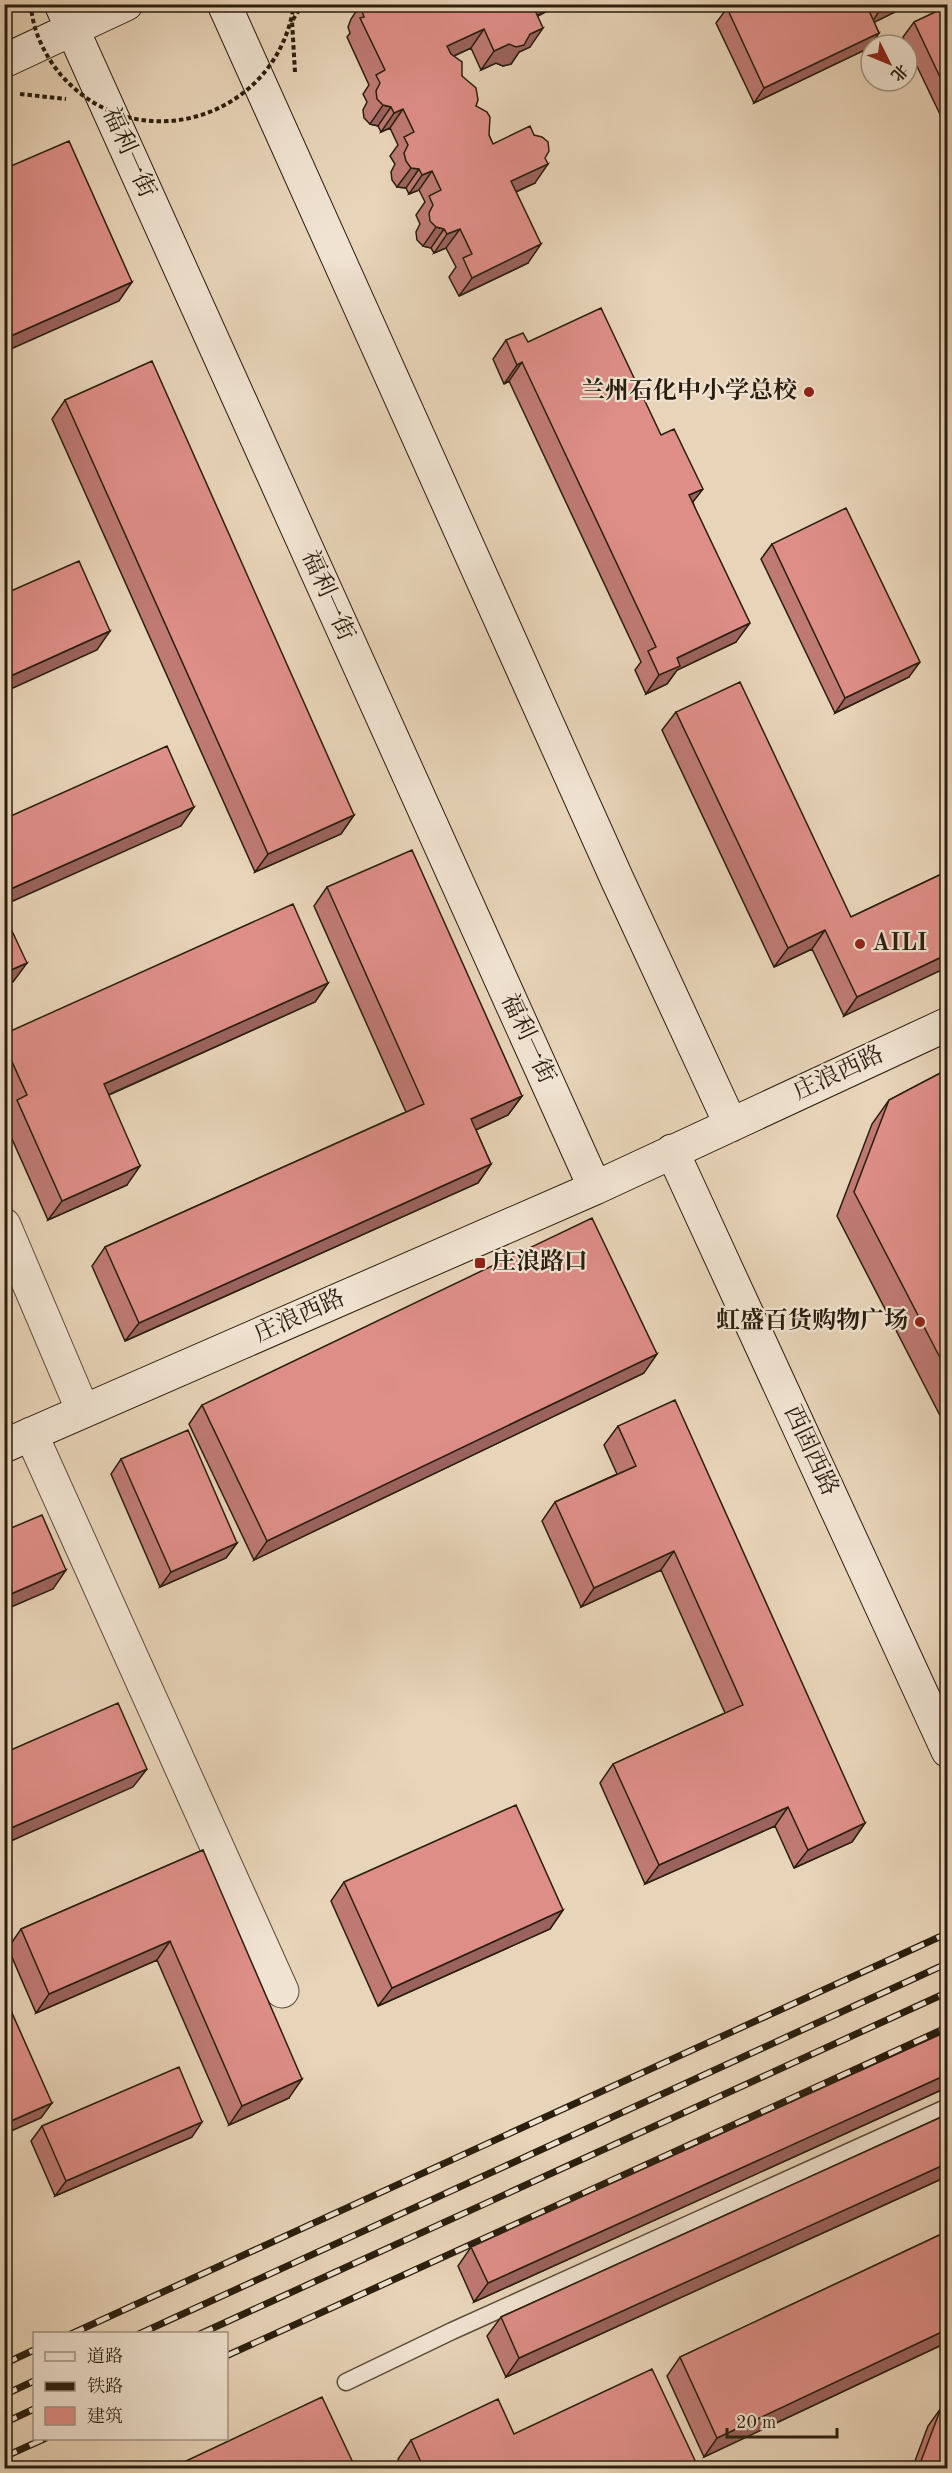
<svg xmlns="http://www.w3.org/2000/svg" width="952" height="2473" viewBox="0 0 952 2473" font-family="'Old Standard TT','Noto Serif SC',serif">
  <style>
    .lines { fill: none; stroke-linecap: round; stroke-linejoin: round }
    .lane-casing { stroke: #5a4c38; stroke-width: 19 }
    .street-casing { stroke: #5a4c38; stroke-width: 35 }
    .secondary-casing { stroke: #2a1e0e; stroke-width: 35 }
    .path { stroke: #2a1e0e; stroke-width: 4; stroke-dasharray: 4.5 3; stroke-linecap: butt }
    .lane { stroke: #f0e3d1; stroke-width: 16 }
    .street { stroke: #f0e3d1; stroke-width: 33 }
    .secondary { stroke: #f0e3d1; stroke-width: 33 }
    .rail-casing { stroke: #2a1e0e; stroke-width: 7 }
    .rail { stroke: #f0e3d1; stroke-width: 4.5; stroke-dasharray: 14; stroke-linecap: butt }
    .path-bridge { stroke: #2a1e0e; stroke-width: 4; stroke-dasharray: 4.5 3; stroke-linecap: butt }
    .wall { fill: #bf7a74; stroke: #2a1e0e; stroke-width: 1.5 }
    .shaded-wall { fill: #9b635e; stroke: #2a1e0e; stroke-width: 1.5 }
    .building { fill: #de8e87; stroke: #2a1e0e; stroke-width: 1.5 }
    .poi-dot { fill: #8f2418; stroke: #f0e3d1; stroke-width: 2 }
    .labels { text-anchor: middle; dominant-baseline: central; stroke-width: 4.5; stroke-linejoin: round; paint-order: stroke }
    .street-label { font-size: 24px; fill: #2a1e0e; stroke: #f0e3d1 }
    .poi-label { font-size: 24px; font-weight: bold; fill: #2a1e0e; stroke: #f0e3d1; text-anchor: end }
  </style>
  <rect width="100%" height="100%" fill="#e8d4b8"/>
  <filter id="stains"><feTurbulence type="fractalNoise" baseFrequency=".00333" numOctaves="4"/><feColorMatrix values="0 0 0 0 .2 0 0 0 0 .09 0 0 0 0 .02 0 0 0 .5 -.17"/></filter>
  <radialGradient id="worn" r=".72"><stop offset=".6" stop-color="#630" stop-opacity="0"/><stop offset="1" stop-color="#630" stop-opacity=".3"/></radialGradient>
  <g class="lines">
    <defs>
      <path id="lane" d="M346,2382L452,2331L948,2107"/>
      <path id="street" d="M4,1225L83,1411
        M31,1434L282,1991"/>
      <path id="secondary" d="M61,4L595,1188
        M224,4L617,879L731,1125
        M4,61L126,4
        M672,1151L948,1751
        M4,1446L595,1188L948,1024"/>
    </defs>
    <use href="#lane" class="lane-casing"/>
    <use href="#street" class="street-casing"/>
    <use href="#secondary" class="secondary-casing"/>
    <path class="path" d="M295,72L292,21L303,4
      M20,94L66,99"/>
    <use href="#lane" class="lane"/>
    <use href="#street" class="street"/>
    <use href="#secondary" class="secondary"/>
    <defs>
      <path id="rail" d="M71,2334L948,1933
        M139,2334L948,1963
        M200,2334L948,1992
        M226,2356L948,2027
        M4,2364L34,2350
        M4,2395L34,2381
        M4,2423L34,2409
        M4,2457L46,2438"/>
    </defs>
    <use href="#rail" class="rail-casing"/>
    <use href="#rail" class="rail"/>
    <path class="path-bridge" d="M31,4C32,30 45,56 61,75C138,163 278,118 294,4"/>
  </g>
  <path class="wall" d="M361,4H561L538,16L530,47L519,52L511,64L503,66L496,63L481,70L471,48L454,56L462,76L493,144L535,183L516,192L528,263L459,296L449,277L456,267L446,248L434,253L431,248L423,246L417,240L416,232L420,224L416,215L425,202L419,190L409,194L406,188L397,187L392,180L391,172L395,164L390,156L398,145L390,128L381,132L378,126L370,124L364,118L363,110L367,102L363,94L369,85L347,37L350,33L348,27L351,19Z
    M734,4H911L874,22L879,33L869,48L754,103L716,23L727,8Z
    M948,6V131L903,37L914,22Z
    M506,340L528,342L693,502L736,642L677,670L667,684L646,694L635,670L641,662L509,381L504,384L493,359Z
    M65,400L354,815L341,834L255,872L52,419Z
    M772,544L909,677L835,713L761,559Z
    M676,712L851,917L948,871L844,1016L812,949L774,967L662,730Z
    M327,887L522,1096L508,1115L476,1130L491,1164L478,1183L125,1341L92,1266L105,1247L406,1112L314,906Z
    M328,983L315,1002L109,1095L127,1185L48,1220L4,1121V1117L11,1108L4,1093V1034Z
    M948,1069V1429H947L837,1216L872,1124L889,1100Z
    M644,1373L254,1560L189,1424L202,1405Z
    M618,1426L865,1823L852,1842L794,1868L775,1826L645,1884L600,1783L613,1764L725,1713L661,1570L581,1607L542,1521L555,1502L617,1474L604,1445Z
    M121,1459L237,1543L226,1558L160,1587L111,1474Z
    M948,1507V1521L943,1513Z
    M203,1850L289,2098L229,2125L157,1960L36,2013L8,1948L21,1929Z
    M344,1882L563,1910L550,1929L378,2006L331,1901Z
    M948,2031V2087L474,2302L458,2266L471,2247Z
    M948,2114V2176L506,2377L487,2336L501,2317Z
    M42,2126L192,2137L55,2196L31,2141Z
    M948,2231V2342L704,2457L667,2376L680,2357Z
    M941,2408L948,2469H912L928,2426Z
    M514,2434L699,2469H402L398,2459L411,2440Z"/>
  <path class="shaded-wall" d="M535,4H561L519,24L533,6Z
    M890,4H911L871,24L881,8Z
    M543,28L530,47L519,52L511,64L503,66L496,63L481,70L494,51Z
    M484,29L471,48L434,65L447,46Z
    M879,33L869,48L754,103L764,88Z
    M383,105L391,107L378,126L370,124Z
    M403,109L390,128L381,132L394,113Z
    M548,164L535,183L498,200L511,181Z
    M411,168L419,169L406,188L397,187Z
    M432,171L419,190L409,194L422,175Z
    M436,227L444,229L431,248L423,246Z
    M460,229L446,248L434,253L447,234Z
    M541,244L528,263L459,296L472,278Z
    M132,282L119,301L4,352V339Z
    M522,362L509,381L504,384L517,365Z
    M703,489L689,507V495Z
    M750,623L736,642L677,670L667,684L646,694L659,675L677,658Z
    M110,631L97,650L4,692V679Z
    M920,662L909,677L835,713L845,698Z
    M194,807L181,826L4,905V892Z
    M354,815L341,834L255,872L268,854Z
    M825,930L812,949L774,967L788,948Z
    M948,954V967L844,1016L857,997Z
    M27,963L13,982L4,986V973Z
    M328,983L315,1002L90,1103L104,1084Z
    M522,1096L508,1115L458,1138L471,1119Z
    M491,1164L478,1183L125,1341L139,1323Z
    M140,1166L127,1185L48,1220L62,1201Z
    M657,1354L644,1373L254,1560L267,1541Z
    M237,1543L226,1558L160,1587L171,1572Z
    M674,1551L661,1570L581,1607L594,1588Z
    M66,1570L53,1589L4,1610V1597Z
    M147,1769L133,1787L4,1844V1831Z
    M788,1807L775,1826L645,1884L659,1865Z
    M865,1823L852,1842L794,1868L808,1850Z
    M563,1910L550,1929L378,2006L392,1988Z
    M170,1941L157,1960L36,2013L49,1994Z
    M948,2074V2087L474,2302L488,2283Z
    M302,2079L289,2098L229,2125L242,2106Z
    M52,2103L41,2118L4,2134V2124Z
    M202,2122L192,2137L55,2196L66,2181Z
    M948,2163V2176L506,2377L519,2358Z
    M948,2329V2342L704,2457L717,2438Z"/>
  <path class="building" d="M363,4H535L533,6L543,28L530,34L524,45L516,47L509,44L494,51L484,29L447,46L451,54L462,62V76L476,88L478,100L476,106L487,112L490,117L489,135L493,144L530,126L534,135L542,137L548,142L549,151L545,158L548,164L511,181L541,244L472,278L463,258L472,254L460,229L447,234L444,229L436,227L430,221L429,213L433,205L429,196L441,190L432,171L422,175L419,169L411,168L406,161L404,153L408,145L404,137L414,132L403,109L394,113L391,107L383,105L377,99L376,91L380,83L376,75L385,70L360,18L364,17L361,8Z
    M734,4H866L879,33L764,88L727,8Z
    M880,4H890L881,8Z
    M948,6V94L914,22Z
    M69,141L132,282L4,339V169Z
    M601,308L661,435L674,429L703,489L689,495L750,623L677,658L680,666L659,675L648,651L656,647L522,362L517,365L506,340L523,333L528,342Z
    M152,361L354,815L268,854L65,400Z
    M846,508L920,662L845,698L772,544Z
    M79,561L110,631L4,679V594Z
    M740,682L851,917L948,871V954L857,997L825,930L788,948L676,712Z
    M167,746L194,807L4,892V819Z
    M412,850L522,1096L471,1119L491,1164L139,1323L105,1247L424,1104L327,887Z
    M293,904L328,983L104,1084L140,1166L62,1201L17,1100L27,1095L4,1044V1034Z
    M4,914L27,963L4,973Z
    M948,1069V1373L854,1192L889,1100Z
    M592,1218L657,1354L267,1541L202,1405Z
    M675,1400L865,1823L808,1850L788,1807L659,1865L613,1764L743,1705L674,1551L594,1588L555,1502L636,1466L618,1426Z
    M188,1430L237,1543L171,1572L121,1459Z
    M42,1515L66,1570L4,1597V1531Z
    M118,1703L147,1769L4,1831V1753Z
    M516,1805L563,1910L392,1988L344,1882Z
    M203,1850L302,2079L242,2106L170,1941L49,1994L21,1929Z
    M4,1995L52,2103L4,2124Z
    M948,2031V2074L488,2283L471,2247Z
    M179,2067L202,2122L66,2181L42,2126Z
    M948,2114V2163L519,2358L501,2317Z
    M948,2231V2329L717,2438L680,2357Z
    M652,2369L699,2469H424L411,2440L498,2399L514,2434Z
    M322,2397L356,2469H169Z
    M948,2404V2469H918L941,2408Z"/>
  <g class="poi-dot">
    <circle cx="809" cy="392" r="6"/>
    <circle cx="860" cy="944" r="6"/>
    <rect x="474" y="1257" width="12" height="12" rx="3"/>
    <circle cx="920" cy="1322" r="6"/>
  </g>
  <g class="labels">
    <g class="street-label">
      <text transform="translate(128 153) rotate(66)">福利一街</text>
      <text transform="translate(327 596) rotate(66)">福利一街</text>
      <text transform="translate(527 1039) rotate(65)">福利一街</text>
      <text transform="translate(839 1074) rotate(-25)">庄浪西路</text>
      <text transform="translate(300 1317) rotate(-24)">庄浪西路</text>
      <text transform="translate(810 1451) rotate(65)">西固西路</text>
    </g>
    <g class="poi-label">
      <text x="797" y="392">兰州石化中小学总校</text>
      <text x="872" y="944" text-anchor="start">AILI</text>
      <text x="492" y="1263" text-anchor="start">庄浪路口</text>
      <text x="908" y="1322">虹盛百货购物广场</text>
    </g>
  </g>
  <rect width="952" height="2473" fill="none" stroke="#e8d4b8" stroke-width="24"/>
  <rect x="6" y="6" width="940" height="2461" fill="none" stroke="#2a1e0e" stroke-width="3"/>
  <rect x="12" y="12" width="928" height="2449" fill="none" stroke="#2a1e0e" stroke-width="1.5"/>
  <rect x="33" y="2332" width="195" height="108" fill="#f0e3d1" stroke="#a19483" stroke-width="1.5"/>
  <rect x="45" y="2352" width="30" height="9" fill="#f0e3d1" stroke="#a19483" stroke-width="1.5"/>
  <text x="87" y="2362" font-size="18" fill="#2a1e0e">道路</text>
  <rect x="45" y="2382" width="30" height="9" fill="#2a1e0e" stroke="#a19483" stroke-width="1.5"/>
  <text x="87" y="2392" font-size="18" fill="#2a1e0e">铁路</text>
  <rect x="45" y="2407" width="30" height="18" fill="#de8e87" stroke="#a19483" stroke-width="1.5"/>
  <text x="87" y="2422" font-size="18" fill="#2a1e0e">建筑</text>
  <g transform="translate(889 63) rotate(133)"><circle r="28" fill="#f0e3d1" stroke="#a19483" stroke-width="1.5"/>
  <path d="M0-4.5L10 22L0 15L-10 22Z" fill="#8f2418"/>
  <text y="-9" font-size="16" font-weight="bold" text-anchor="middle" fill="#2a1e0e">北</text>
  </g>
  <path d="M727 2428v9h110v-9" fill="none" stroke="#2a1e0e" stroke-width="3"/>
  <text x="736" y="2428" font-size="18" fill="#2a1e0e" stroke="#f0e3d1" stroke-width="4.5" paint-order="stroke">20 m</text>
  <rect width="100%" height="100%" filter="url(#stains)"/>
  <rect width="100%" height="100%" fill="url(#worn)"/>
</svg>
